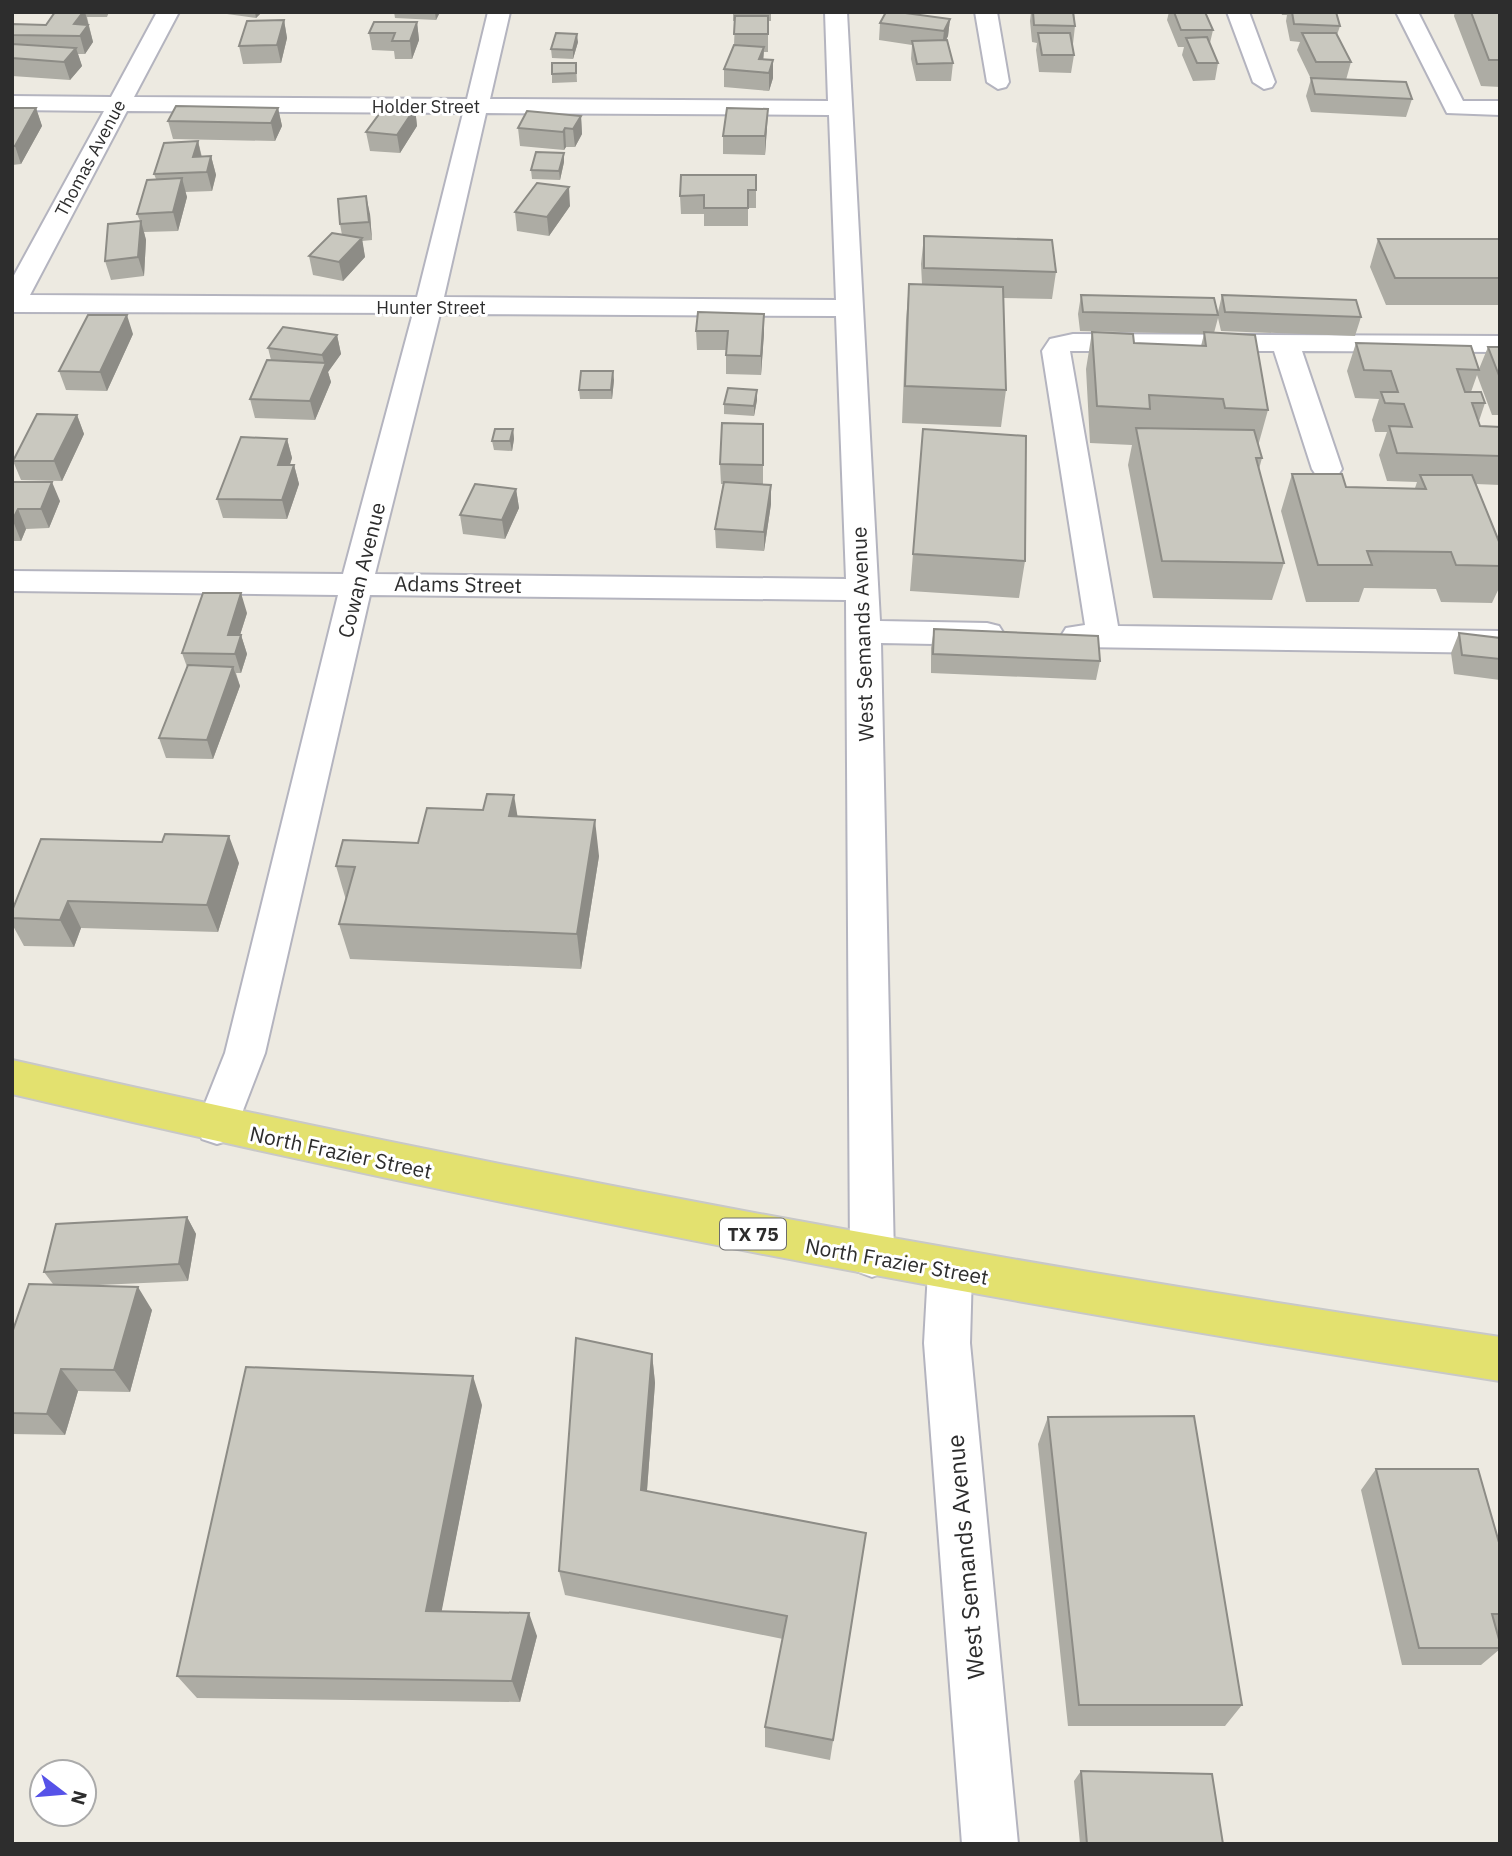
<svg xmlns="http://www.w3.org/2000/svg" width="1512" height="1856" viewBox="0 0 1512 1856" font-family="'IBM Plex Sans',sans-serif">
  <style>
    .lines { fill: none; stroke-linecap: round; stroke-linejoin: round }
    .minor-casing { stroke: #b4b4bf; stroke-width: 4 }
    .primary-casing { stroke: #c8c8c8; stroke-width: 4 }
    .minor { fill: #fff; fill-rule: evenodd }
    .primary { fill: #e3e16f; fill-rule: evenodd }
    .wall { fill: #adaca4 }
    .shaded-wall { fill: #8d8c86 }
    .building { fill: #c9c8bf; stroke: #8d8c86; stroke-width: 2 }
    .labels { text-anchor: middle; dominant-baseline: central; stroke-width: 6; stroke-linejoin: round; paint-order: stroke }
    .far-street-label { font-size: 18px; fill: #2d2d2d; stroke: #fff }
    .shield { fill: #fff; stroke: #6c6c6c; stroke-width: 2 }
    .shield-label { font-size: 19px; font-weight: bold; fill: #2d2d2d }
    .street-label { font-size: 21px; fill: #2d2d2d; stroke: #fff }
    .near-street-label { font-size: 24px; fill: #2d2d2d; stroke: #fff }
  </style>
  <rect width="100%" height="100%" fill="#edeae1"/>
  <g class="lines">
    <defs>
      <path id="minor" d="M157,12H179L134,97L467,99L488,12H510L490,99L828,101L825,12H847L880,621L987,623L999,626L1004,634L999,642L987,645L881,643L894,1257L888,1271L872,1277L856,1271L850,1257L846,600L370,595L265,1053L232,1139L217,1144L202,1139L196,1126L225,1053L338,595L12,591V571L343,574L413,313L12,312V279L104,111L12,110V96L111,97ZM127,111L463,113L417,297L30,295ZM486,113L829,115L836,300L444,297ZM440,314L836,316L846,579L375,574Z
        M975,12H997L1009,82L1006,87L998,89L987,82Z
        M1227,12H1249L1275,82L1272,87L1264,89L1253,82Z
        M1396,12H1418L1463,101H1500V115L1447,113Z
        M1073,334L1500,336V352L1302,351L1342,469L1338,475L1327,478L1316,475L1312,469L1274,351H1070L1118,626L1500,631V653L1078,647L1066,644L1061,636L1066,628L1085,625L1042,351L1050,339Z
        M950,1251L966,1257L972,1271L970,1343L1018,1844H962L924,1343L928,1271L934,1257Z"/>
      <path id="primary" d="M12,1060C505,1172 1000,1263 1500,1337V1381C1000,1304 505,1210 12,1094Z"/>
    </defs>
    <use href="#minor" class="minor-casing"/>
    <use href="#primary" class="primary-casing"/>
    <use href="#minor" class="minor"/>
    <use href="#primary" class="primary"/>
  </g>
  <path class="wall" d="M55,12H109L107,17H87L93,42L85,54H78L82,66L70,80L12,76V35L46,25Z
    M226,12H262L256,18L227,14Z
    M394,12H440L436,20L395,18Z
    M733,12H771V21H768V52H764L763,59L773,60V78L769,91L724,87V69L734,45L735,21H733Z
    M1031,12H1074L1075,26L1073,44L1072,43L1074,55L1071,73L1039,72L1036,50L1037,43L1032,42L1030,21Z
    M1169,12H1205L1213,30L1210,43L1218,63L1215,80L1193,81L1182,55L1184,47H1178L1167,20Z
    M1281,12H1336L1340,26L1337,35L1351,62L1346,80L1412,99L1406,117L1311,112L1306,96L1311,79L1297,50L1300,42L1290,41L1286,21L1287,15H1282Z
    M1455,12H1500V87L1481,86L1454,16Z
    M950,19L948,36L946,40L953,63L951,81H916L911,59L912,45L879,40L880,23Z
    M284,20L287,38L281,63L243,64L239,46Z
    M417,22L419,40L412,59H395L394,51L372,50L369,33Z
    M578,42L573,59L552,58L551,49Z
    M576,63L577,82L552,83V74Z
    M12,108H36L42,126L21,164L12,165Z
    M278,108L282,126L275,141L173,139L168,121Z
    M415,108L417,126L400,153L370,151L366,132Z
    M581,116L582,134L575,147H566L564,150L520,146L518,128Z
    M767,127L765,155L723,154V136Z
    M198,141L202,157L211,156L216,175L212,191L185,192L187,197L178,231L144,232L146,240L144,276L111,280L105,261L140,221L137,214L156,179L154,174Z
    M564,162L560,180L532,179L531,170Z
    M756,175V208H748V226H704V214H681L680,196Z
    M570,206L549,236L517,231L515,212Z
    M370,214L372,240L362,241L365,257L343,281L313,275L309,256L342,235L340,224Z
    M924,236L1056,272L1052,299L1003,298L1006,390L1001,427L902,423L906,320L909,284H922L921,264Z
    M1378,239H1500V305H1386L1370,267Z
    M1081,295L1218,312L1222,295L1361,317L1355,336L1221,331L1218,318L1214,333L1268,410L1258,446L1262,458L1259,469L1284,563L1272,600L1153,598L1128,465L1132,445L1090,443L1086,369L1092,332L1134,343L1201,346L1204,334L1080,331L1078,314Z
    M696,331L764,333L761,375L726,374V350H697Z
    M133,334L107,391L66,390L59,371Z
    M337,335L341,354L328,372L331,382L315,420L255,418L250,399L271,360L268,348Z
    M1356,343L1479,369L1488,347H1500V415H1492L1477,375L1471,392L1485,403L1479,421L1480,426L1500,427V485L1476,484L1500,544V586L1492,603L1441,602L1436,589L1364,588L1359,602H1306L1281,511L1292,474L1346,487L1415,488L1417,482L1387,481L1379,455L1387,432H1375L1372,420L1379,399L1355,398L1347,371Z
    M614,380L612,399H580L579,390Z
    M757,400L754,416L724,414V404Z
    M77,415L84,434L62,481L21,480L13,461Z
    M763,424V484L771,504L764,551L716,548L715,529L723,484H721L720,464Z
    M513,429L514,439L512,451L494,450L492,441Z
    M923,429L1025,561L1019,598L910,591Z
    M287,439L292,458L290,465H294L299,484L287,519L223,518L217,499Z
    M12,482L60,501L49,528L26,529L21,541H12Z
    M516,489L519,508L505,539L463,534L460,515Z
    M247,613L240,635H241L247,654L241,673H236L240,686L213,759L166,758L159,738L187,667L182,653Z
    M934,629L1100,661L1096,680L931,673V648Z
    M1459,633L1500,638V680L1454,674L1451,653Z
    M517,817L599,856L581,969L350,959L339,924L346,900L336,866Z
    M239,863L218,932L81,928L74,947L24,946L12,924V911Z
    M187,1217L196,1234L188,1281L99,1285L152,1310L130,1392L78,1391L65,1435L12,1434V1333L53,1284L44,1272Z
    M652,1354L655,1383L647,1491L866,1533L830,1760L765,1747V1727L783,1639L565,1595L559,1571Z
    M482,1405L441,1612L537,1636L520,1702L197,1698L177,1676Z
    M1048,1417L1242,1705L1225,1726H1068L1038,1444Z
    M1376,1469L1500,1546V1631L1497,1632L1500,1643V1649L1481,1665H1402L1361,1490Z
    M1081,1771L1223,1844H1080L1074,1781Z"/>
  <path class="shaded-wall" d="M83,12H85L93,42L85,54L80,36L74,24Z
    M255,12H262L256,18Z
    M435,12H440L436,20Z
    M950,19L948,36L942,48L944,31Z
    M284,20L287,38L281,63L277,45Z
    M417,22L419,40L412,59L410,41Z
    M577,34L578,42L573,59V50Z
    M764,47L763,65L759,59Z
    M76,48L82,66L70,80L64,62Z
    M773,60V78L769,91V73Z
    M36,108L42,126L21,164L15,146Z
    M278,108L282,126L275,141L271,123Z
    M415,108L417,126L400,153L397,135Z
    M768,109L767,127L765,155V136Z
    M581,116L582,134L575,147L573,129Z
    M565,128L566,147L564,150L563,132Z
    M198,141L202,160L193,157Z
    M564,153V162L560,180L559,171Z
    M211,156L216,175L212,191L207,172Z
    M182,178L187,197L178,231L173,212Z
    M569,187L570,206L549,236L547,217Z
    M366,196L370,214L372,240L369,222Z
    M141,221L146,240L144,276L138,257Z
    M362,238L365,257L343,281L339,262Z
    M764,314V333L761,375V356Z
    M127,315L133,334L107,391L100,372Z
    M337,335L341,354L328,372L331,382L315,420L310,401L325,366L322,355Z
    M613,371L614,380L612,399L611,390Z
    M757,390V400L754,416V406Z
    M77,415L84,434L62,481L54,461Z
    M513,429L514,439L512,451L510,441Z
    M287,439L292,458L283,484L278,465Z
    M294,465L299,484L287,519L282,500Z
    M52,482L60,501L49,528L41,509Z
    M771,485V504L764,551V532Z
    M516,489L519,508L505,539L502,520Z
    M18,509L26,529L21,541L13,521Z
    M241,593L247,613L234,654L228,635Z
    M241,635L247,654L241,673L235,654Z
    M233,667L240,686L213,759L207,740Z
    M514,795L520,831L509,816Z
    M595,820L599,856L581,969L577,934Z
    M229,836L239,863L218,932L207,905Z
    M68,901L81,928L74,947L60,920Z
    M187,1217L196,1234L188,1281L179,1264Z
    M138,1287L152,1310L130,1392L114,1370Z
    M652,1354L655,1383L645,1516L641,1490Z
    M61,1369L78,1391L65,1435L47,1414Z
    M473,1376L482,1405L437,1635L426,1611Z
    M529,1613L537,1636L520,1702L512,1681Z"/>
  <path class="building" d="M55,12H83L74,24L88,25L80,36L12,35V24L46,25Z
    M886,12H898L950,19L944,31L880,23Z
    M1033,12H1073L1075,26L1034,25Z
    M1174,12H1205L1213,30H1181Z
    M1292,12H1336L1340,26L1294,24Z
    M1471,12H1500V60H1489Z
    M735,16H768V34H734Z
    M284,20L277,45L239,46L247,21Z
    M374,22H417L410,41H392L395,33H369Z
    M556,33L577,34L573,50L551,49Z
    M1038,33H1070L1074,55H1042Z
    M1302,33H1336L1351,62H1316Z
    M1207,37L1218,63H1197L1186,38Z
    M947,40L953,63L917,64L912,41Z
    M12,44L76,48L64,62L12,58Z
    M734,45L764,47L759,59L773,60L769,73L724,69Z
    M552,63H576V73L552,74Z
    M1311,78L1406,82L1412,99L1315,94Z
    M176,106L278,108L271,123L168,121Z
    M385,106L415,108L397,135L366,132Z
    M12,108H36L15,146H12Z
    M727,108L768,109L765,136H723Z
    M527,111L581,116L573,129L565,128L563,132L518,128Z
    M198,141L193,157L211,156L207,172L154,174L164,143Z
    M536,152L564,153L559,171L531,170Z
    M681,175H756V190H748V208H704V195L680,196Z
    M182,178L173,212L137,214L147,180Z
    M537,183L569,187L547,217L515,212Z
    M366,196L369,222L340,224L338,199Z
    M141,221L138,257L105,261L108,224Z
    M332,233L362,238L339,262L309,256Z
    M924,236L1052,240L1056,272L924,268Z
    M1378,239H1500V278H1395Z
    M909,284L1003,287L1006,390L905,386Z
    M1081,295L1214,298L1218,315L1083,312Z
    M1222,295L1356,300L1361,317L1225,312Z
    M698,312L764,314L761,356L726,355L728,331H696Z
    M88,315H127L100,372L59,371Z
    M283,327L337,335L322,355L268,348Z
    M1092,332L1133,334L1134,343L1206,346L1204,332L1255,335L1268,410L1225,408L1223,399L1149,395L1150,409L1097,406Z
    M1356,343L1471,346L1479,370L1457,369L1465,392H1481L1485,403H1472L1480,426L1500,427V456L1397,453L1389,426L1412,427L1404,404L1385,403L1381,392H1398L1391,371L1364,370Z
    M1488,347H1500V378Z
    M267,360L326,363L310,401L250,399Z
    M581,371H613L611,390H579Z
    M728,388L757,390L754,406L724,404Z
    M37,414L77,415L54,461H13Z
    M722,423L763,424V465L720,464Z
    M1136,428L1254,430L1262,458H1256L1284,563L1162,561Z
    M495,429H513L510,441H492Z
    M923,429L1026,436L1025,561L913,554Z
    M241,437L287,439L278,465H294L282,500L217,499Z
    M1292,474H1342L1346,487L1426,489L1420,475H1472L1500,544V566L1456,565L1451,552L1367,551L1372,565H1318Z
    M12,482H52L41,509H18L12,521Z
    M724,482L771,485L764,532L715,529Z
    M475,484L516,489L502,520L460,515Z
    M203,593H241L228,635H241L235,654L182,653Z
    M934,629L1098,636L1100,661L933,654Z
    M1459,633L1500,638V659L1462,655Z
    M188,665L233,667L207,740L159,738Z
    M487,794L514,795L509,816L595,820L577,934L339,924L355,867L336,866L343,840L418,843L427,808L483,810Z
    M165,834L229,836L207,905L68,901L60,920L12,918V911L41,839L162,842Z
    M187,1217L179,1264L44,1272L56,1224Z
    M29,1284L138,1287L114,1370L61,1369L47,1414L12,1413V1333Z
    M576,1338L652,1354L641,1490L866,1533L833,1740L765,1727L787,1616L559,1571Z
    M246,1367L473,1376L426,1611L529,1613L512,1681L177,1676Z
    M1194,1416L1242,1705H1079L1048,1417Z
    M1376,1469H1478L1500,1546V1614H1492L1500,1643V1648H1419Z
    M1081,1771L1212,1774L1223,1844H1087Z"/>
  <g class="labels">
    <g class="far-street-label">
      <text x="426" y="106">Holder Street</text>
      <text transform="translate(90 158) rotate(-62)">Thomas Avenue</text>
      <text x="431" y="307">Hunter Street</text>
    </g>
    <rect class="shield" x="720" y="1218.5" width="66" height="31" rx="5"/>
    <g class="shield-label">
      <text x="753" y="1234">TX 75</text>
    </g>
    <g class="street-label">
      <text transform="translate(361 570) rotate(-76)">Cowan Avenue</text>
      <text transform="translate(458 584) rotate(1)">Adams Street</text>
      <text transform="translate(862 634) rotate(-92)">West Semands Avenue</text>
      <text transform="translate(341 1152) rotate(12)">North Frazier Street</text>
      <text transform="translate(897 1261) rotate(10)">North Frazier Street</text>
    </g>
    <g class="near-street-label">
      <text transform="translate(965 1557) rotate(-95)">West Semands Avenue</text>
    </g>
  </g>
  <rect width="1512" height="1856" fill="none" stroke="#2d2d2d" stroke-width="28"/>
  <g transform="translate(63 1793) rotate(106)"><circle r="33" fill="#ffffff" stroke="#ababab" stroke-width="2"/>
  <path d="M0-5L12 26L0 18L-12 26Z" fill="#5652e8"/>
  <text y="-10" font-size="19" font-weight="bold" text-anchor="middle" fill="#2d2d2d">N</text>
  </g>
</svg>
